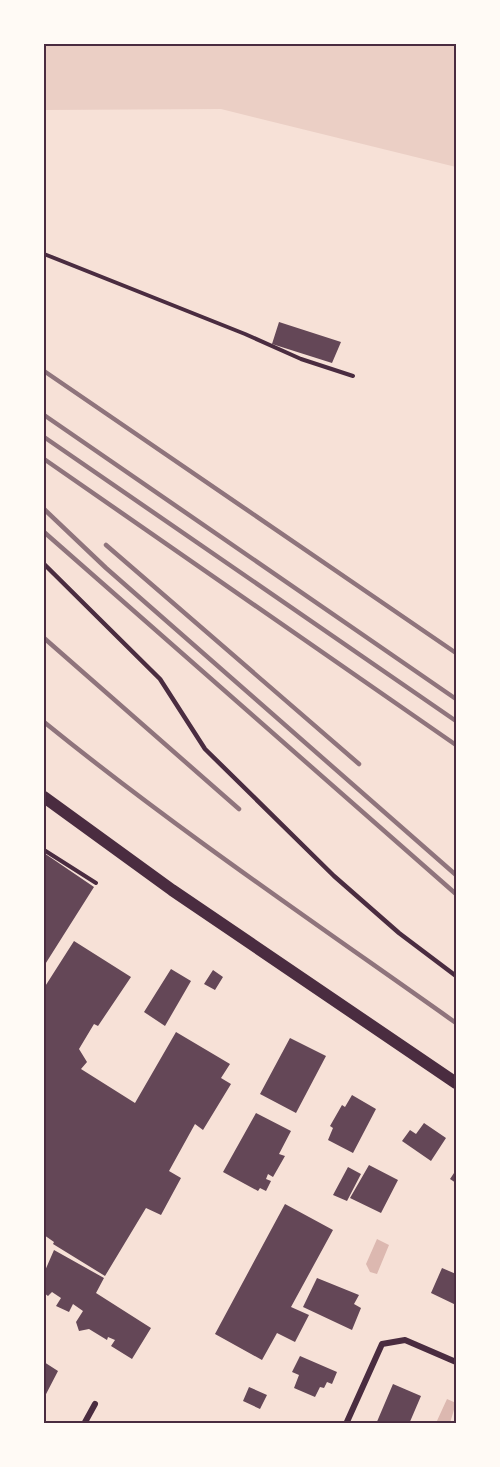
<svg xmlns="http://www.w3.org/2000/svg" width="500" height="1467" viewBox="0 0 500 1467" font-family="Helvetica,sans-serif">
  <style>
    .green { fill: #ebcfc5 }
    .water { fill: #dcb8b0 }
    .building { fill: #644757 }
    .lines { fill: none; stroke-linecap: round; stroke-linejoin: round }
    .path { stroke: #4a2c40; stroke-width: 4 }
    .service { stroke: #4a2c40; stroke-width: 4.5 }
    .minor { stroke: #4a2c40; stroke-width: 6 }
    .secondary { stroke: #4a2c40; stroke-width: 12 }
    .rail { stroke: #8f747c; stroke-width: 4.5 }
    .neatline { fill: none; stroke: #4a2c40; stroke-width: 2 }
  </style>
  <rect width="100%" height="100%" fill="#f7e1d7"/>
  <path class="green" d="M44,44H456V167L221,109L44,110Z"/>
  <path class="water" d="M377,1239L389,1245L377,1274L370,1272L366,1264Z
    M447,1399L456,1403L450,1423H436Z"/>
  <path class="building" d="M279,322L341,342L332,363L272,344Z
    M44,853L94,887L44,966Z
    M74,941L131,977L98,1026L94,1024L79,1049L87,1062L81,1069L135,1103L176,1032L230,1064L221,1078L231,1084L203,1130L195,1124L169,1171L181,1178L161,1215L146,1208L105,1276L53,1244L54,1242L44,1235V988Z
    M171,969L191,981L165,1026L144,1012Z
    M213,970L223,977L215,990L204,984Z
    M290,1038L326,1056L296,1113L260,1094Z
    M352,1095L376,1109L353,1153L328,1140L333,1128L330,1126L342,1105L345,1107Z
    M256,1113L291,1131L279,1154L285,1156L273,1177L268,1174L266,1179L271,1181L266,1191L260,1188L258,1191L223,1172Z
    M424,1123L446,1138L431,1161L402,1141L410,1130L416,1134Z
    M369,1165L398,1180L381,1213L350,1198Z
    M348,1167L361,1174L347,1201L333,1195Z
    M456,1170V1183L450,1179Z
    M285,1204L333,1230L291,1307L309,1315L295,1342L277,1333L262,1360L215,1334Z
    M54,1250L104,1278L96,1293L151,1328L132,1359L111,1346L115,1340L108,1337L107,1340L89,1329L79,1331L76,1322L83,1311L73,1304L69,1312L56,1306L61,1298L52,1292L48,1296L44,1293V1273Z
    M442,1268L456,1274V1305L431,1293Z
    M317,1278L359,1295L354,1304L361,1308L352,1330L303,1307Z
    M300,1356L337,1372L332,1384L327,1382L324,1388L320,1387L315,1397L294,1388L299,1375L292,1372Z
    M44,1362L58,1371L44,1398Z
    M393,1384L421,1396L409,1424H376Z
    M249,1387L267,1395L260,1409L243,1401Z"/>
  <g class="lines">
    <path class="path" d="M44,254L245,334L301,359L353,376
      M44,850L96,883"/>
    <path class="service" d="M44,564L160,679L205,749L334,876L399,933L456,976"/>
    <path class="minor" d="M84,1424L95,1404
      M346,1424L382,1344L405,1340L456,1362"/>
    <path class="secondary" d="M44,797L172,890L456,1083"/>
    <path class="rail" d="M44,371L456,653
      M44,415L456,699
      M44,437L456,721
      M44,459L456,745
      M44,509L106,568L456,875
      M44,532L456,894
      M106,545L359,764
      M44,638L239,809
      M44,722C176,829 318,925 456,1023"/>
  </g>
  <rect width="500" height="1467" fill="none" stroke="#fffaf5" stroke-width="90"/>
  <rect x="45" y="45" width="410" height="1377" class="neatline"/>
</svg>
